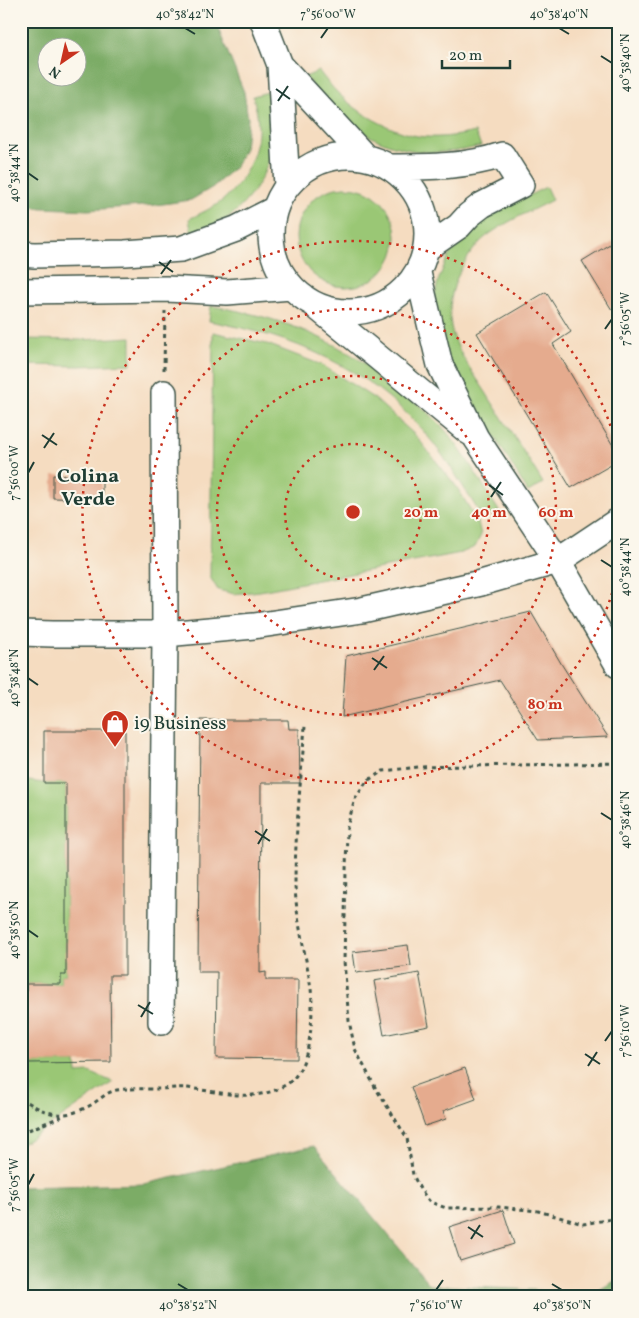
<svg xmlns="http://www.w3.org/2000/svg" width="639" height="1318" viewBox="0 0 639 1318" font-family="Vollkorn,serif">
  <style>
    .green { fill: #9ac774; stroke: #5c8254 }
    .forest { fill: #7bac66; stroke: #4d744d; fill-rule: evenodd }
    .building { fill: #e5ab8e }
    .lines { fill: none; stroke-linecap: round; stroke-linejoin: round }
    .minor-casing { stroke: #3f5549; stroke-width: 28 }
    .path { stroke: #3f5549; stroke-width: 3; stroke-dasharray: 4 4; stroke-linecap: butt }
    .minor { stroke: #fff; stroke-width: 25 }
    .ticks { fill: none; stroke: #1f3d34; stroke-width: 2 }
    .ring { fill: none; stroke: #c8321e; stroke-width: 2.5; stroke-dasharray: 2.5 5 }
    .labels { text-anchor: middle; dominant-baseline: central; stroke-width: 4; stroke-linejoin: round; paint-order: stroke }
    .poi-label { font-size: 19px; fill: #1f3d34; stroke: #fbf7ec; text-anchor: start }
    .neighbourhood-label { font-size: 20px; font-weight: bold; fill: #1f3d34; stroke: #fbf7ec }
    .centre { fill: #c8321e; stroke: #fbf7ec; stroke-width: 2.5 }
    .ring-label { font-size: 15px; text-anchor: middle; font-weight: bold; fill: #c8321e; stroke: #fbf7ec; stroke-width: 4; stroke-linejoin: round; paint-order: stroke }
    .neatline { fill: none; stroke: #1f3d34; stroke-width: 2 }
    .ticks-label { font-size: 12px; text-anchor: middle; fill: #1f3d34 }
  </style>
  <rect width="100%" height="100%" fill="#fbf7ec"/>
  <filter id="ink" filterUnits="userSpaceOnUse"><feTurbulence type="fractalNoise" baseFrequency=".02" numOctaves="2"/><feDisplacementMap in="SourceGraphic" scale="10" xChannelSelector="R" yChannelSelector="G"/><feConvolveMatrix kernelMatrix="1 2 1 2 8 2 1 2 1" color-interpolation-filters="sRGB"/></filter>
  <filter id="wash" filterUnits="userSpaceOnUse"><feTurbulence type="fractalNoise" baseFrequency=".0096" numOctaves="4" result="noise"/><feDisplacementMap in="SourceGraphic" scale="20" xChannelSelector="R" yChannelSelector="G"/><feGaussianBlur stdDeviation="1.12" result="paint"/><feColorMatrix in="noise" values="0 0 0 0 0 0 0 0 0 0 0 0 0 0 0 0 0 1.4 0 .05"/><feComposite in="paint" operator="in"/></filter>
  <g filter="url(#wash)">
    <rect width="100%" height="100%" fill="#f5dcc0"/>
    <path class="green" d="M319,71C343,104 377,127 417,136C436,139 457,136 475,132L481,146C440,157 401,154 364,133C356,128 346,122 339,115C327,104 316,90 305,77Z
      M268,92C270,102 274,112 274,122C277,156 257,196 230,216C219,225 206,230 192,235L189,219C201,213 213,208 223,200C244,182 260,151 258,124C258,115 255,105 253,96Z
      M546,187L552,200C531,211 496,226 480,242C454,270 440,312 458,347C466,365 480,382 490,399C508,427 526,455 543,483L528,492L442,350L434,299L438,281L444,266L451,252L468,232L493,213Z
      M296 237a50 50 0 1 1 100 0a50 50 0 1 1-100 0Z
      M211,306C290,318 347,344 408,396C418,405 430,413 439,423C463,450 480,481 499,511L484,520C465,490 447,458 424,432C368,367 292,336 209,321Z
      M213,332L267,344L322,365L375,399L416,436L456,486L478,522L481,535L475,547L461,553L260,591L234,594L218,590L210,577Z
      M131,337V364L79,366L21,365V339L81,340Z
      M21,780L44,783H66V975H61V984H26L27,1063L76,1062L77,1073L89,1072L113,1082L21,1145Z"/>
    <path class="forest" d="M21,21H215L244,92L248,119L245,148L236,166L213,187L191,200L156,205L88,210L21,207ZM48,48H78V78H48Z
      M314,1146L430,1285L594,1293L618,1279V1297H21V1187L144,1184Z"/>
    <g id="blocks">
      <path class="building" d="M618,239V306L612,310L582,261Z
        M546,292L571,332L553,344L618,454V461L571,488L477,333Z
        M53,475L102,476V499L53,498Z
        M531,612L562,665L608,737L538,740L500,680L342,717L346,656Z
        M200,720H288L289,729H299L300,783H261L260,973L266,972V980H298L297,1059L216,1058L217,972H198Z
        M44,731H125V975H110L111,1062L27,1063L26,984H61V975H66V783H44Z
        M408,945L411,966L356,973L353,952Z
        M419,973L429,1026L384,1035L374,981Z
        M465,1068L476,1099L443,1111L446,1119L425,1126L411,1087Z
        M503,1210L514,1244L460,1261L449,1227Z"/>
    </g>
  </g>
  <g filter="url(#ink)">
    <use href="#blocks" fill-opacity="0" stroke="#3f5549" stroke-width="1"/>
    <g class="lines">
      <defs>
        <path id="minor" d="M263,21L280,65L287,186
          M280,65L365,157
          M271 234a78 78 0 1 1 156 0a78 78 0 1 1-156 0Z
          M391,167C429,167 466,167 502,155L521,185L482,205L469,215L459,226L427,248
          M21,254L34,255L125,253L181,249L236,229L275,209
          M418,273L440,365L476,438L558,561L618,665
          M21,291L166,289L227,292L291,287
          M318,308L469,432
          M21,633L52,634H165L254,626L362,610L481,583L558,561L618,521
          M161,1022L165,634L164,393"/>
      </defs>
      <use href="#minor" class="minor-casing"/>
      <path class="path" d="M164,370L165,311
        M618,763L419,767L383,771L367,781L355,799L347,827L344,961L349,1021L355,1049L375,1087L407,1138L413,1175L420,1189L430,1202L446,1208L499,1207L538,1211L583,1224L618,1218
        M21,1098C44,1113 61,1121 87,1107C96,1103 104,1094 113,1091C121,1088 148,1089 158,1089C168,1089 178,1087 188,1088C222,1092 256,1104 287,1084C311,1069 314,1015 311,989C306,954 296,920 295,885C295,832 301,779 305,726
        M21,1133L63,1116"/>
      <use href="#minor" class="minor"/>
    </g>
  </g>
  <path class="ticks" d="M185,28L195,34M559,28L569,34M321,38L328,28M601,56L612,63M276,89L290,99M278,101L288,86M28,173L38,180M159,262L173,272M161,274L171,260M605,329L612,319M42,435L57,445M44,448L54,433M28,473L34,462M489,485L503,495M491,497L501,482M601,560L612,567M372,658L387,668M374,670L384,656M28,678L38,685M601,813L612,820M255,831L270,841M258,844L267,829M28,930L38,937M138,1005L153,1014M141,1017L150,1002M605,1041L612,1031M585,1054L600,1064M588,1066L597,1052M28,1185L34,1174M468,1227L483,1237M471,1239L480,1225M178,1284L188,1290M552,1284L562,1290M436,1290L443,1280"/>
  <g class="ring">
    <circle cx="353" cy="512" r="68"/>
    <circle cx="353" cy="512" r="136"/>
    <circle cx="353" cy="512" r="203"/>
    <path d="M618 571A271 271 0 1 1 618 453"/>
  </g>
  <defs>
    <symbol id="shop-pin" viewBox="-11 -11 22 30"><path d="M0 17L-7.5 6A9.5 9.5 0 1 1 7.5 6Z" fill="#c8321e" stroke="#fbf7ec"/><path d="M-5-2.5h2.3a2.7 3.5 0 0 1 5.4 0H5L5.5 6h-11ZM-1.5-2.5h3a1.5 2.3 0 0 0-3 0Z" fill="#fff"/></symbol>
  </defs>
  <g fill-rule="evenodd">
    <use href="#shop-pin" x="99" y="708" width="32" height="43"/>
  </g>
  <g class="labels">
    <g class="poi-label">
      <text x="134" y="724">i9 Business</text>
    </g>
    <g class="neighbourhood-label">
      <text x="88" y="477">Colina<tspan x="88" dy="23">Verde</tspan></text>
    </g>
  </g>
  <circle cx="353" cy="512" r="8" class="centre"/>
  <g class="ring-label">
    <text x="421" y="517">20 m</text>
    <text x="489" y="517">40 m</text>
    <text x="556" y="517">60 m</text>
    <text x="545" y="709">80 m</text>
  </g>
  <rect width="639" height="1318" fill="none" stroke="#fbf7ec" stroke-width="55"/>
  <g transform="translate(62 62) rotate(214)"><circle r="24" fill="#fbf7ec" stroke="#a3ada2"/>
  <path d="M0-4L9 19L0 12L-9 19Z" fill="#c8321e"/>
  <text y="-8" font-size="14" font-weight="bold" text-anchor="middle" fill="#1f3d34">N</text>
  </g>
  <path d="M442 60v8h68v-8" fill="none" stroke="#1f3d34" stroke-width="2.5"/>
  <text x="449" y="60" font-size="15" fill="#1f3d34" stroke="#fbf7ec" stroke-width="4" paint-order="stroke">20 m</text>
  <rect x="28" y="28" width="584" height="1262" class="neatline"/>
  <g class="ticks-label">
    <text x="185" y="18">40°38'42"N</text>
    <text x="328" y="18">7°56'00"W</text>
    <text x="559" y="18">40°38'40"N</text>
    <text transform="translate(625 63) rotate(-90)" y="4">40°38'40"N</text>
    <text transform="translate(14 173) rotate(-90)" y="4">40°38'44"N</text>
    <text transform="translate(625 319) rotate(-90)" y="4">7°56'05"W</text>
    <text transform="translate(14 473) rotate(-90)" y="4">7°56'00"W</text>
    <text transform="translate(625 567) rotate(-90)" y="4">40°38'44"N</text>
    <text transform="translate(14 678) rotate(-90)" y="4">40°38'48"N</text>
    <text transform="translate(625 820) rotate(-90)" y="4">40°38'46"N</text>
    <text transform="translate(14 930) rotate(-90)" y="4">40°38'50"N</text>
    <text transform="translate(625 1031) rotate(-90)" y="4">7°56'10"W</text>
    <text transform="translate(14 1185) rotate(-90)" y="4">7°56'05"W</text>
    <text x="188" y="1309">40°38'52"N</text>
    <text x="436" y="1309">7°56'10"W</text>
    <text x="562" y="1309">40°38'50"N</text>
  </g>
</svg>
